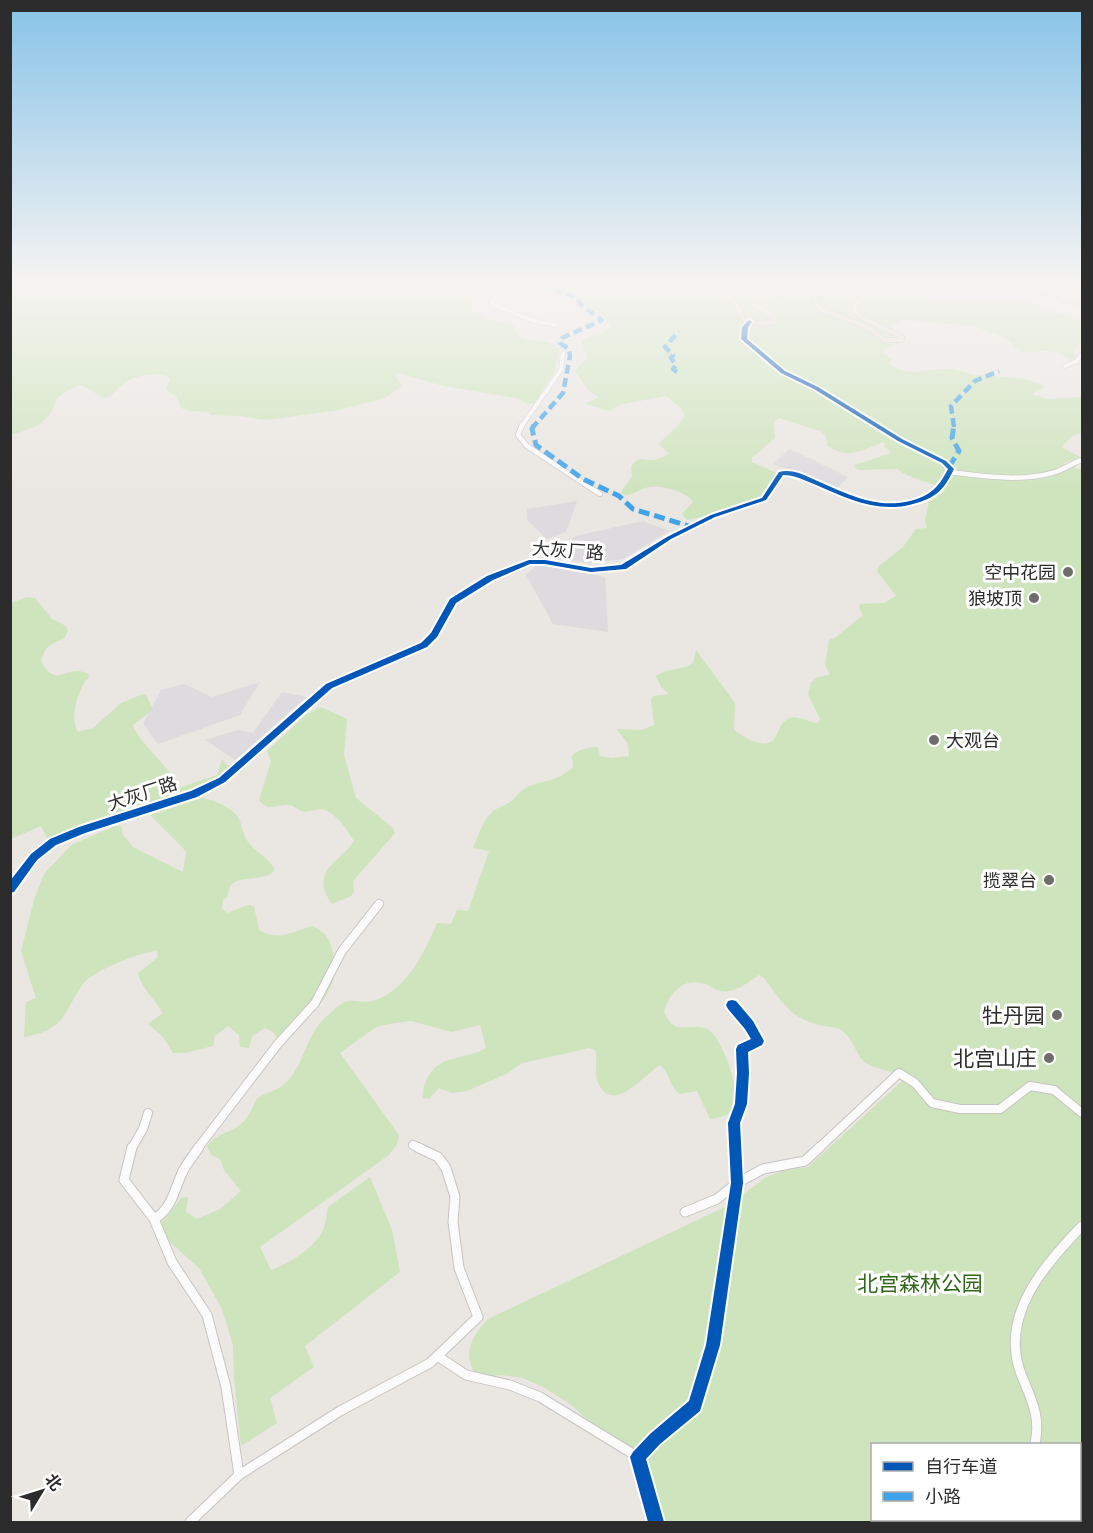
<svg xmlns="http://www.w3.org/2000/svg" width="1093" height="1533" viewBox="0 0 1093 1533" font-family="'Noto Sans','Noto Sans SC',sans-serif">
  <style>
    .industrial { fill: #dddbdd }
    .green { fill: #cee4bc; fill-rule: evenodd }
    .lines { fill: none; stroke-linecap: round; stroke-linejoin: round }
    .minor-far4-casing { stroke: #c6c4c4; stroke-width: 5 }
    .minor-far3-casing { stroke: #c6c4c4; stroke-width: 6 }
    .minor-far2-casing { stroke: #c6c4c4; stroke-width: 8 }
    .minor-far1-casing { stroke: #c6c4c4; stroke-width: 10 }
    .minor-casing { stroke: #c6c4c4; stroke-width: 11 }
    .major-casing { stroke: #c6c4c2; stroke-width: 6 }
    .highway-casing { stroke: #c6c4c2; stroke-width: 2 }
    .minor-far4 { stroke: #fcfbfb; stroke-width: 4 }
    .minor-far3 { stroke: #fcfbfb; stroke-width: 4.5 }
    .minor-far2 { stroke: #fcfbfb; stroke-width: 6 }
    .minor-far1 { stroke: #fcfbfb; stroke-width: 8 }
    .minor { stroke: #fcfbfb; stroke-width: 9 }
    .major { stroke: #e7e1d4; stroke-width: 4.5 }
    .highway { fill: #e8dcd4; fill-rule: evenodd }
    .quiet-far1 { stroke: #3ea3eb; stroke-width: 4.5; stroke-dasharray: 9 4.5; stroke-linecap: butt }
    .quiet { stroke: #3ea3eb; stroke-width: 5; stroke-dasharray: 11 5; stroke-linecap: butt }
    .cycleway-casing { stroke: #fff; stroke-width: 4 }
    .cycleway { fill: #0057b8; fill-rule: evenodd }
    .poi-dot { fill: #6e6d6c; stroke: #fff; stroke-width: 2 }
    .labels { text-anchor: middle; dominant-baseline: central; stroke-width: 6; stroke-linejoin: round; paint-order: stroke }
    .street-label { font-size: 18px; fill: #2c2c2c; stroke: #fff }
    .poi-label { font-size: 18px; fill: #2c2c2c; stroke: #fff; text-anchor: end }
    .near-poi-label { font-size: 21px; fill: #2c2c2c; stroke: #fff; text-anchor: end }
    .near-park-label { font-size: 21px; fill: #31681c; stroke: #fff }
  </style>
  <rect width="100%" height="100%" fill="#eae6e2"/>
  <path class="industrial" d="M790,449L848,477L837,488L773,464Z
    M577,501L566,532L547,539L527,520V509Z
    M643,521L669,531L623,559L590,563L549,557L576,536Z
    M537,564L605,577L608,632L553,624L526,575Z
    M260,682L240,715L158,744L143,724L161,690L184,684L212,697Z
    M282,692L306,697L235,760L205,740L238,730L253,733Z"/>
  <path class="green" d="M11,282H500V285C488,288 484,294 474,298L471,309L485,318L515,326V333C525,345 550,337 559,350L555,370L535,403L528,404L520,399L443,386L398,373L395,375L402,386L385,398L339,410L267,420L239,416L210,415L209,412L189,411L181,408L177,397L166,389L170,380L169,377C155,371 136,375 123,384C115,390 114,395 104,398L81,385L68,390L56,399C52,423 33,428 11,435Z
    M545,282H941L933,289L943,291L942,294L922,299L979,303L991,300L1026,302L1040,305L1055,313L1082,319V341L1073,350L1078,362L1071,365L1068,364L1069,359C1055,347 1037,352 1021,352L1006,338L973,326L904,320L889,327L906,339C899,347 891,342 882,352L892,359L889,363C905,378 928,369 947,369C958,369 968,374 979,375C999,377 1019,376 1038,383L1045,387L1032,394L1048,399L1082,397V433L1072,436L1062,447L1082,458L1063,463L1082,470V1522H661L634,1461L570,1404L545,1388L523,1378L501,1375L486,1377L475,1374C462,1352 473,1335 488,1319L727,1206L765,1178L782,1171L808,1167L902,1081C893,1067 879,1072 866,1063C855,1055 854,1038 841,1030C834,1026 826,1027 819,1025C788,1017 782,1001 764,978L759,975C748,982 735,994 721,991C717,991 712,987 708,985C685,976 670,991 664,1012C676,1039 688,1021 707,1029C721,1034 740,1090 735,1104C731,1115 722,1118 710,1119L697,1091L680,1094C667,1084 672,1075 660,1065C644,1075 613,1115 598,1083C594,1075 598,1060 595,1050L589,1048L523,1063L506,1074L467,1091L452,1093L439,1088L429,1099L423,1098C422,1090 424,1086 427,1079C438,1054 466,1060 486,1048L480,1025L452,1032L411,1021L394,1023L376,1027L340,1053L399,1135L397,1144L389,1155L260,1247L271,1270C288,1264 315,1248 323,1230C326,1224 326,1215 328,1207L370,1177L392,1230L400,1272L305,1346L314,1367L270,1398L277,1423L241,1446L234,1378L233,1345L222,1309L199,1268L156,1230L181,1198L188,1197L186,1212L197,1219L220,1209L241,1191L224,1170L220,1159L211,1155L207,1146C219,1131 231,1134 242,1123C250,1116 253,1106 257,1098C265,1093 275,1091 282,1086C300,1073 305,1044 317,1027C321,1021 328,1015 333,1011C349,994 354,1004 371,1001C404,995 426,950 437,923L451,924L457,910L468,911L489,851L473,848C478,836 483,820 493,811C498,807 505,806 510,802C516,798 519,791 527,787C544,780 559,781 573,767L572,756C578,749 590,747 598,747L600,756L612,758L629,756L628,744L617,729L642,730L654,725L651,700L653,696L669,694L661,687L656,676C667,668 681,671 693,663L696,650L735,703L734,730C742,736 763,750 773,740C780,733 779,722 790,718C799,715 809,723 818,723L820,719L808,694L811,683L817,677L830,675L825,665L829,640L836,637L863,615L859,608L860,604L884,603L896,596L877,571L879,566L903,547L916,529L927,528L925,522L929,502L945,491C930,480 910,480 897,469L858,470L853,465C866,462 877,457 889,454L891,452L884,447L885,443L883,442C863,450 848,460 828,446L825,435L820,431L779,418L774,422L775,438L752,458V462L777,473L761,499L707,516L687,520L682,514L693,502L691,499C680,490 659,484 645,488C635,491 632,497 622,494L621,492L632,476L631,467C638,455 642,461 654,460C659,459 665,456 669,453L658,444L677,427L685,415L680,407L666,396L622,404L609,411L585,404L599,397L588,390L575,371L587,358L582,342C590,334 603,337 611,327L602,314L584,305V297ZM872,1444H1080V1520H872Z
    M27,597L35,598L52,619L66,626L68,631L64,639C51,643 44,647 41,661C57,691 67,662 88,674L89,677C78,687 69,719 78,732L93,728L121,703L143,694L146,695L152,707L150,712L133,725C134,734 161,761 169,772L165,789L168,791L173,790L217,775L222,759L227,765L235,766C214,794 135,811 100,822C83,827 66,834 49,842L41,826L11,839V603Z
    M321,707L347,719L344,755L356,798L393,828L395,833L353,881L354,891L351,896L332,904C308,870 341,862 354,841C346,829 339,816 325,810C317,808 313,811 306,812C299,812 296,806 289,805C276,804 268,813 259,800L271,761L267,751L306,715Z
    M202,798C213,799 237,810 240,821C243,830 243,835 249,843C256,853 270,858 275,870C262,886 228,869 228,896L223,900L222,908L227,913L248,905L254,906L259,930C278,942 293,931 312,926C327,933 330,939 333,954C343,994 306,1019 278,1039L273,1032L265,1028L252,1036L249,1048L240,1047L239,1035L228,1026L215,1036L213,1046L185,1053H173L163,1037L148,1024L163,1013C155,999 141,988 138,973L158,957L157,951C142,951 90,972 82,985C63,1014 65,1030 24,1037L26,1002L36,998L21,951L34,900L44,874L71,845L115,826H121L123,835L133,847L183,872L186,853L183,848L150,815Z"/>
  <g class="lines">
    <defs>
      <path id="minor-far4" d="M517,282L518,288L494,298L492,304L534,321L555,325
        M749,322L745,327L744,339L783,372L816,388L879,427
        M1065,366L1077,361L1082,354
        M521,427L561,370L563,353"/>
      <path id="minor-far3" d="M522,425L518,435L527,446L600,494
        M949,472C983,476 1019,482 1052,473C1063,471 1071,463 1082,460
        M447,611L453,601L490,578L529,562H545L591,570L623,567L669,538L713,516L764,499L781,473C794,472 805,478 816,483C849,497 879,512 915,502C934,496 942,487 951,469L944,462L876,425"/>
      <path id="minor-far2" d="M47,847L82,830L194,794L222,780L329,686L424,645L434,635L448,610"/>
      <path id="minor-far1" d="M10,889L34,857L49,845
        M732,1005L749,1025L758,1041L742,1049L741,1104L734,1123L735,1148
        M413,1145L420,1148
        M132,1148L143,1129L148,1113
        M198,1148L277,1045L315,1003L342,951L379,904
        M819,1148L899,1073L915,1083L932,1103L960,1109H1000L1030,1086L1054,1090L1082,1113"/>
      <path id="minor" d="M132,1147L124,1180L154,1219L172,1262L207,1315L226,1387L239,1475
        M685,1212L717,1199L737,1183L763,1169L805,1161L820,1147
        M154,1219C173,1208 174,1189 183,1171C187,1163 194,1155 199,1147
        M439,1357L466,1375L510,1385L540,1397L638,1457
        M1035,1444C1041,1416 1031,1399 1021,1374C999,1316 1044,1265 1082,1226
        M190,1522L239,1475L340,1411L430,1363L478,1317L459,1268L453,1222L455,1197L446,1168L438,1157L417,1147
        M656,1522L638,1457L655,1439L695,1406L713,1345L737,1183L735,1147"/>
      <path id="major" d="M654,282C681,286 716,276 735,302C738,307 740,313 743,319L761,324L773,322L775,317L754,305L752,299L789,292L807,282
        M827,282L815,287V298L820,309L869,328L884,340H902V337L861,317L854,309L863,294L895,282
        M1064,282L1082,289"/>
      <path id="highway" d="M1009,282H1016L1082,307V309Z"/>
    </defs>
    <use href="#minor-far4" class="minor-far4-casing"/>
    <use href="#minor-far3" class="minor-far3-casing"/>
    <use href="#minor-far2" class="minor-far2-casing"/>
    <use href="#minor-far1" class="minor-far1-casing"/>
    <use href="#minor" class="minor-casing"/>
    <use href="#major" class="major-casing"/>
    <use href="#highway" class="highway-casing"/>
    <use href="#minor-far4" class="minor-far4"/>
    <use href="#minor-far3" class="minor-far3"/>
    <use href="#minor-far2" class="minor-far2"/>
    <use href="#minor-far1" class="minor-far1"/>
    <use href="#minor" class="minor"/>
    <use href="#major" class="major"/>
    <use href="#highway" class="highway"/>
    <path class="quiet-far1" d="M528,282L577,297L581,305L602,320L562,338L560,343L569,349L570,356L563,393L533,427
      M677,372L673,369L676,365L671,358L673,355L665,347L679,331
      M954,427L951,406L975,381L999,371"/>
    <path class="quiet" d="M534,425L532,429L536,445L583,479L619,496L633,509L692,527
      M949,467L959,451L952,438L954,425"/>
    <defs>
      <path id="cycleway" d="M749,320L752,322L748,327L747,339L785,371L818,387L902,439L946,461L954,469C944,490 936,498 913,504C877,514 847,498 814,484C804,480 794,475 783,475L766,500L715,517L671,539L626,569L591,572L545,564H530L493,580L456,603L437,637L427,647L332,688L225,782L197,797L85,833L56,845L37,860L14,892L10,893V881L31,854L50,839L79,827L191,791L219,778L326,684L421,643L431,633L450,599L487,576L529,560H545L591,568L621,565L667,537L711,515L762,498L779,472C786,470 792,471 799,473C835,487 870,511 910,501C930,496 939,487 948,469L942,463L898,441L814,389L781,373L741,339L742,327Z
        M732,1000L736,1001L753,1021L764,1041L762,1045L748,1052L749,1073L747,1104L740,1123L743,1183L720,1345L700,1411L660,1444L646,1459L664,1522H648L630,1457L633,1452L650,1434L689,1401L706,1345L731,1183L728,1123L735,1104L737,1073L736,1049L738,1045L751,1039L745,1029L728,1009L726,1005L728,1001Z"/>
    </defs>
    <use href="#cycleway" class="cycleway-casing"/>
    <use href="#cycleway" class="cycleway"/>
  </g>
  <linearGradient id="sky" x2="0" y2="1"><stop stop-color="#87c3e8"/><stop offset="0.57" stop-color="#f6f4f2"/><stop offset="1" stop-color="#f6f4f2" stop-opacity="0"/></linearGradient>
  <rect width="1093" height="497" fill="url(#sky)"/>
  <g class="poi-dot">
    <circle cx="1068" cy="572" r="6"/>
    <circle cx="1034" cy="598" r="6"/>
    <circle cx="934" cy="740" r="6"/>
    <circle cx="1049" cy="880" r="6"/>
    <circle cx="1057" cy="1015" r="6"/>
    <circle cx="1049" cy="1058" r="6"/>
  </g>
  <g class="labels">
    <g class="street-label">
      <text transform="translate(568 550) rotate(4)">大灰厂路</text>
      <text transform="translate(142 793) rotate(-18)">大灰厂路</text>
    </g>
    <g class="poi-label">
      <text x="1056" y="572">空中花园</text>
      <text x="1022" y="598">狼坡顶</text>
      <text x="946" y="740" text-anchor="start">大观台</text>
      <text x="1037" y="880">揽翠台</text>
    </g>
    <g class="near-poi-label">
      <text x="1045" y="1015">牡丹园</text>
      <text x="1037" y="1058">北宫山庄</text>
    </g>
    <g class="near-park-label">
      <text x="920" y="1283">北宫森林公园</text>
    </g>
  </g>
  <rect width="1093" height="1533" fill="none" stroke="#2c2c2c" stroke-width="24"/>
  <rect x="871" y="1443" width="210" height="78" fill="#ffffff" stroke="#ababab" stroke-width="1.5"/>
  <rect x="883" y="1462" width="30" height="9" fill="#0057b8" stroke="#ababab" stroke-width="1.5"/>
  <text x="925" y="1473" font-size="18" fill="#2c2c2c">自行车道</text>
  <rect x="883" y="1492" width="30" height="9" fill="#3ea3eb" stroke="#ababab" stroke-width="1.5"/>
  <text x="925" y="1503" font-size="18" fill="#2c2c2c">小路</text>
  <g transform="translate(42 1491) rotate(52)" stroke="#ffffff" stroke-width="4.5" paint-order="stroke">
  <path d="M0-4.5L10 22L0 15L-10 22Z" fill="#2c2c2c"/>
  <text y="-9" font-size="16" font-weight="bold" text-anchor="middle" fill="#2c2c2c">北</text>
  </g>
</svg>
